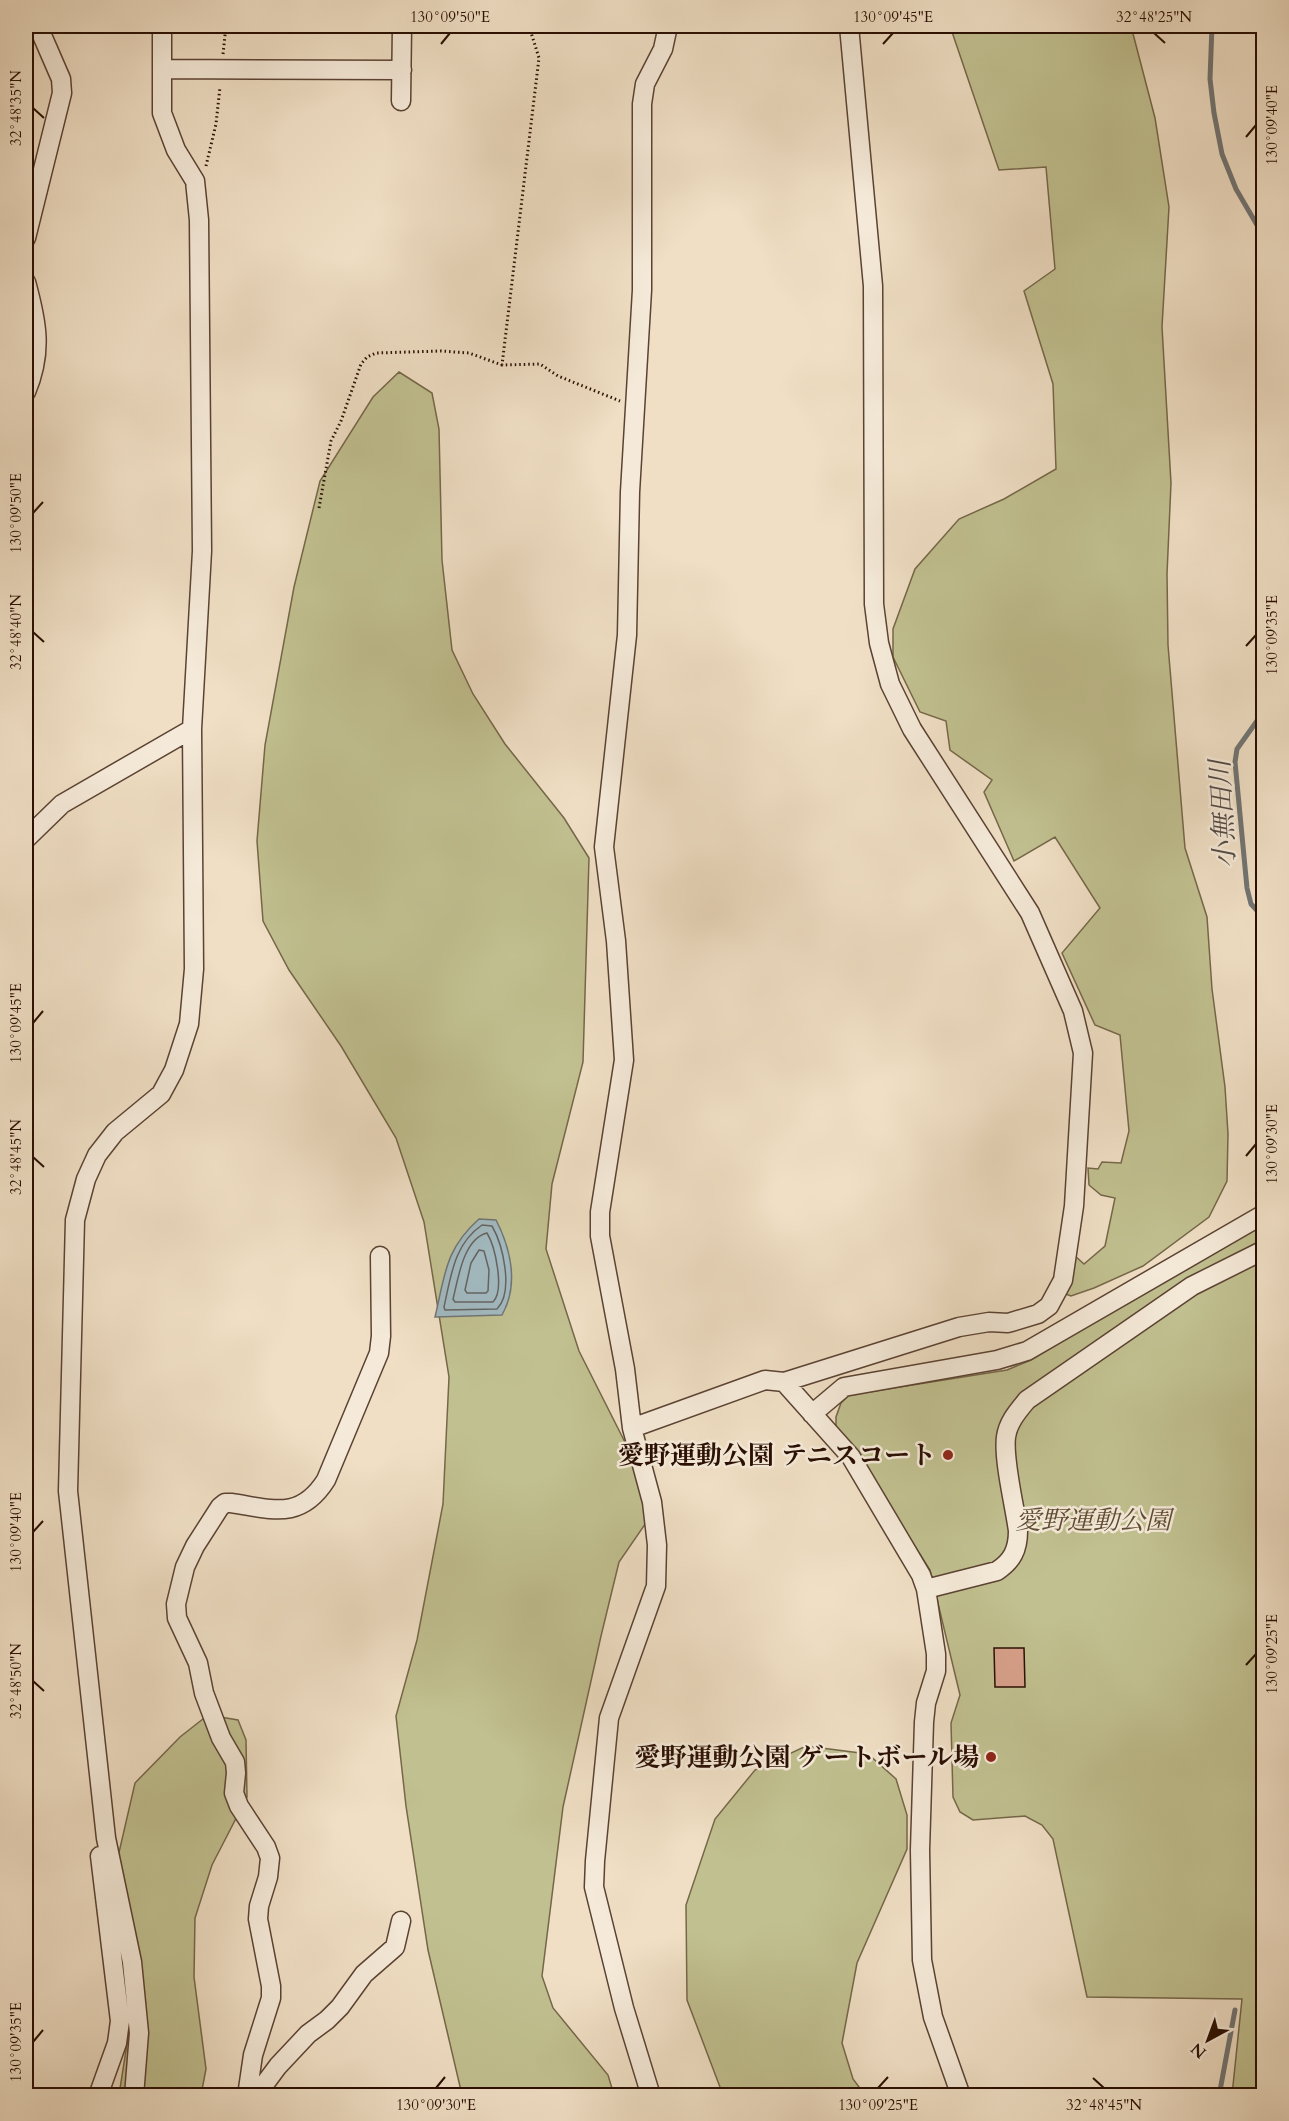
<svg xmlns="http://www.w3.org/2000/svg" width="1289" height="2121" viewBox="0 0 1289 2121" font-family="Cardo,'Noto Serif JP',serif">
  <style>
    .green { fill: #c1c090; stroke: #756749; stroke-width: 1.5 }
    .water { fill: #a1b9c0; stroke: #717574; stroke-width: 1.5 }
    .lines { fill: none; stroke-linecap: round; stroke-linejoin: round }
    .shore { stroke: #656461; stroke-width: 1.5 }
    .stream { stroke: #717574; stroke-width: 5 }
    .building { fill: #d8a18b; stroke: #290e02; stroke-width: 1.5 }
    .minor-casing { stroke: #5b4233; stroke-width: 21 }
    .path { stroke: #290e02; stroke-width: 3; stroke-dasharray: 1.5 3; stroke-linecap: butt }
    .minor { stroke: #f5ead9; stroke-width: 18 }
    .ticks { fill: none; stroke: #290e02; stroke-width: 2 }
    .poi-dot { fill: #8f2418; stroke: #f5ead9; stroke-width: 2 }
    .labels { text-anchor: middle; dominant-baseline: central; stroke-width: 5; stroke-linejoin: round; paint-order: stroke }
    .poi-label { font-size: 26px; font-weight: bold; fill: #290e02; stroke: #f5ead9; text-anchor: end }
    .park-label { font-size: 26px; font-style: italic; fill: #5e4c34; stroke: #f5ead9 }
    .water-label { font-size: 27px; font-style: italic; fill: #534a44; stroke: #f5ead9 }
    .neatline { fill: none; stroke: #290e02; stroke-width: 2 }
    .ticks-label { font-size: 15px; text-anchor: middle; fill: #290e02 }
  </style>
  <rect width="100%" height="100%" fill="#f0dfc5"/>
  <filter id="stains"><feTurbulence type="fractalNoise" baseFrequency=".00333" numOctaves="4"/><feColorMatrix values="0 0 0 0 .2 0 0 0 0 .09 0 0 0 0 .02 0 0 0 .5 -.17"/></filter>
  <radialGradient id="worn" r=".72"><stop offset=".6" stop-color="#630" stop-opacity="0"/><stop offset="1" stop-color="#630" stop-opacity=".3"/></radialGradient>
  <path class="green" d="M950,26H1131L1155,118L1169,207L1162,327L1171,483L1167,574L1168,645L1185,848L1207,917L1212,989L1225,1087L1228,1134L1227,1181L1209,1217L1143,1266L1094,1288L1071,1296L1063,1293L1074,1255L1084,1264L1105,1246L1115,1198L1101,1195L1089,1185L1088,1168L1098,1169L1102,1162L1121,1163L1129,1131L1120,1035L1095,1025L1062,953L1100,908L1055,837L1014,861L984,792L992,780L950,750L946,721L920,712L893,657V629L915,569L959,519L1004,499L1056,469L1053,384L1024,291L1055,269L1046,167L999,170Z
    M399,372L432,393L439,429L442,560L452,650L473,694L505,744L564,818L589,858L583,1062L552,1184L546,1249L579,1351L641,1474L650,1517L619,1562L601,1636L563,1807L542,1976L553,2008L608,2075L614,2095H462L428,1950L406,1806L396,1716L417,1640L443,1504L449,1377L424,1222L396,1138L341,1046L289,970L263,921L257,841L265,745L294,587L320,481L373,397Z
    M1263,1224V2095H1232L1242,1999L1087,1997L1053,1839L1042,1825L1025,1816L973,1820L960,1812L953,1797L951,1723L960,1695L930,1570L852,1447L836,1427V1417L841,1403L849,1395L1007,1370L1031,1360L1230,1241Z
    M208,1715L238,1720L246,1740L247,1797L212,1865L195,1918L194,1977L206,2069L201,2095H119L129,2031L109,1957L117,1861L135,1783L180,1737Z
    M806,1746L868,1754L896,1779L907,1815V1849L857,1963L842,2043L853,2079L865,2095H723L687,2000L686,1905L715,1819L755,1770Z"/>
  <path class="water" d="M479,1219L496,1220C511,1249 519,1285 502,1315L435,1317C445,1275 445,1249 479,1219Z"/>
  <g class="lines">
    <path class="shore" d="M482,1225L492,1226C503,1245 514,1292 497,1309L445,1310L444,1307C451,1276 454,1244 482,1225Z
      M487,1233C495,1246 505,1290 493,1302H455L453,1299C458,1280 463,1239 487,1233Z
      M479,1250L484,1251L489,1270L488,1291L486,1293H467L465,1290L471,1263Z"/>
    <path class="stream" d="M1212,26L1210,79L1214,113L1222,154L1236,189L1264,237
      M1264,711L1237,749L1235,762L1247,888L1251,904L1264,918
      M1219,2096L1235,2010"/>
  </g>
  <path class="building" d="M994,1648H1024L1025,1687H995Z"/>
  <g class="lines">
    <defs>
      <path id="minor" d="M162,69L402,70
        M401,101L402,26
        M26,238L62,93L61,79L38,26
        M26,282C37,322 43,352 26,392
        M26,839L62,804L192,729
        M784,1382L851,1457L921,1575L926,1589L936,1654V1671L926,1703L924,1722L920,1850L922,1960L933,2017L961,2096
        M812,1414L844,1387L997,1360L1027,1351L1264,1214
        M632,1428L765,1380L784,1382L959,1327L989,1322L1008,1323L1038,1314L1049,1306L1063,1280L1074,1206L1083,1053L1073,1011L1030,913L912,729L890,684L879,643L874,604L873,286L849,26
        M926,1589L997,1571C1012,1561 1018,1550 1018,1531C1015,1507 1003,1460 1006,1437C1008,1422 1018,1411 1027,1400L1192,1286L1264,1250
        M248,2089L253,2055L271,1998V1986L258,1919L259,1906L268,1877L270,1858L266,1847L239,1806L234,1793L236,1773L235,1762L221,1738L204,1693L198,1663L177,1618L176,1604L185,1567L195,1546L220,1507L225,1503H231C272,1509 300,1521 326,1480L379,1353L381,1336L380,1256
        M258,2093L278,2066L308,2034L327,2020L340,2007L364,1974L395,1947L401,1921
        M98,2096L117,2043L120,2021L100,1856
        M134,2096L139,2033L132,1962L106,1838L68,1491L75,1220L86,1179L97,1155L115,1132L161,1094L174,1070L189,1024L194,969L192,729L202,551L199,220L195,181L176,150L162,113V26
        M651,2096L624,2008L594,1887L595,1861L609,1718L656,1586L657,1545L652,1502L632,1428L625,1369L600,1236V1212L624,1060L616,941L604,847L627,635L630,492L642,290V104L645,84L663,49L668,26"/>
    </defs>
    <use href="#minor" class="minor-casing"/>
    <path class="path" d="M529,26L539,58L502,365L540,364L558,376L620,401
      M223,54L226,26
      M206,166L216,124L220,87
      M319,508L331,441L341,421L361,364L367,357L376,353L441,351L469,353L502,365"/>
    <use href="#minor" class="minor"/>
  </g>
  <path class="ticks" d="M1154,33L1165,43M441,44L450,33M883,44L893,33M33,108L44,118M1246,137L1256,125M33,513L43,502M33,632L44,642M1246,646L1256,635M33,1023L43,1011M1246,1156L1256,1144M33,1157L44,1167M33,1532L43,1521M1246,1665L1256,1654M33,1681L44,1691M33,2042L43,2030M1093,2078L1104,2088M436,2088L445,2077M878,2088L888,2077"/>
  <g class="poi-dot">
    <circle cx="948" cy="1455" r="6"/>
    <circle cx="991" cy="1757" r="6"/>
  </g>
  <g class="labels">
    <g class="poi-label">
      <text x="936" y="1455">愛野運動公園 テニスコート</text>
      <text x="979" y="1757">愛野運動公園 ゲートボール場</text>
    </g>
    <g class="park-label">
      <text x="1093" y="1520">愛野運動公園</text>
    </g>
    <g class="water-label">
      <text transform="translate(1223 814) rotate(-93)">小無田川</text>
    </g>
  </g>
  <rect width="1289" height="2121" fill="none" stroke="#f0dfc5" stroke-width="66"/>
  <g transform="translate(1208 2040) rotate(221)" stroke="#f5ead9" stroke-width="4.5" paint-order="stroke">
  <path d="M0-4.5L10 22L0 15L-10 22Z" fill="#290e02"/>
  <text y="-9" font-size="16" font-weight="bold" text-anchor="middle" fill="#290e02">N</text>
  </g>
  <rect x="33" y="33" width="1223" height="2055" class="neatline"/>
  <g class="ticks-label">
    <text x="450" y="22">130°09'50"E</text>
    <text x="893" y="22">130°09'45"E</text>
    <text x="1154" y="22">32°48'25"N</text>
    <text transform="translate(16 108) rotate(-90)" y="5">32°48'35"N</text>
    <text transform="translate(1272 125) rotate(-90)" y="5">130°09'40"E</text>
    <text transform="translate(16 513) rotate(-90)" y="5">130°09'50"E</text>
    <text transform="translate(16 632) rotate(-90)" y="5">32°48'40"N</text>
    <text transform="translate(1272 635) rotate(-90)" y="5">130°09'35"E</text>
    <text transform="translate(16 1023) rotate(-90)" y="5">130°09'45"E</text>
    <text transform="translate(1272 1144) rotate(-90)" y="5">130°09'30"E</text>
    <text transform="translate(16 1157) rotate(-90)" y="5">32°48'45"N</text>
    <text transform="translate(16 1532) rotate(-90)" y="5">130°09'40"E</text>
    <text transform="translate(1272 1654) rotate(-90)" y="5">130°09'25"E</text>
    <text transform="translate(16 1681) rotate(-90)" y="5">32°48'50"N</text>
    <text transform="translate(16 2042) rotate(-90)" y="5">130°09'35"E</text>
    <text x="436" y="2110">130°09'30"E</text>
    <text x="878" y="2110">130°09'25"E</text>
    <text x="1104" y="2110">32°48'45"N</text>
  </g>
  <rect width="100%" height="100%" filter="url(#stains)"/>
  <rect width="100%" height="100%" fill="url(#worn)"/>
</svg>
